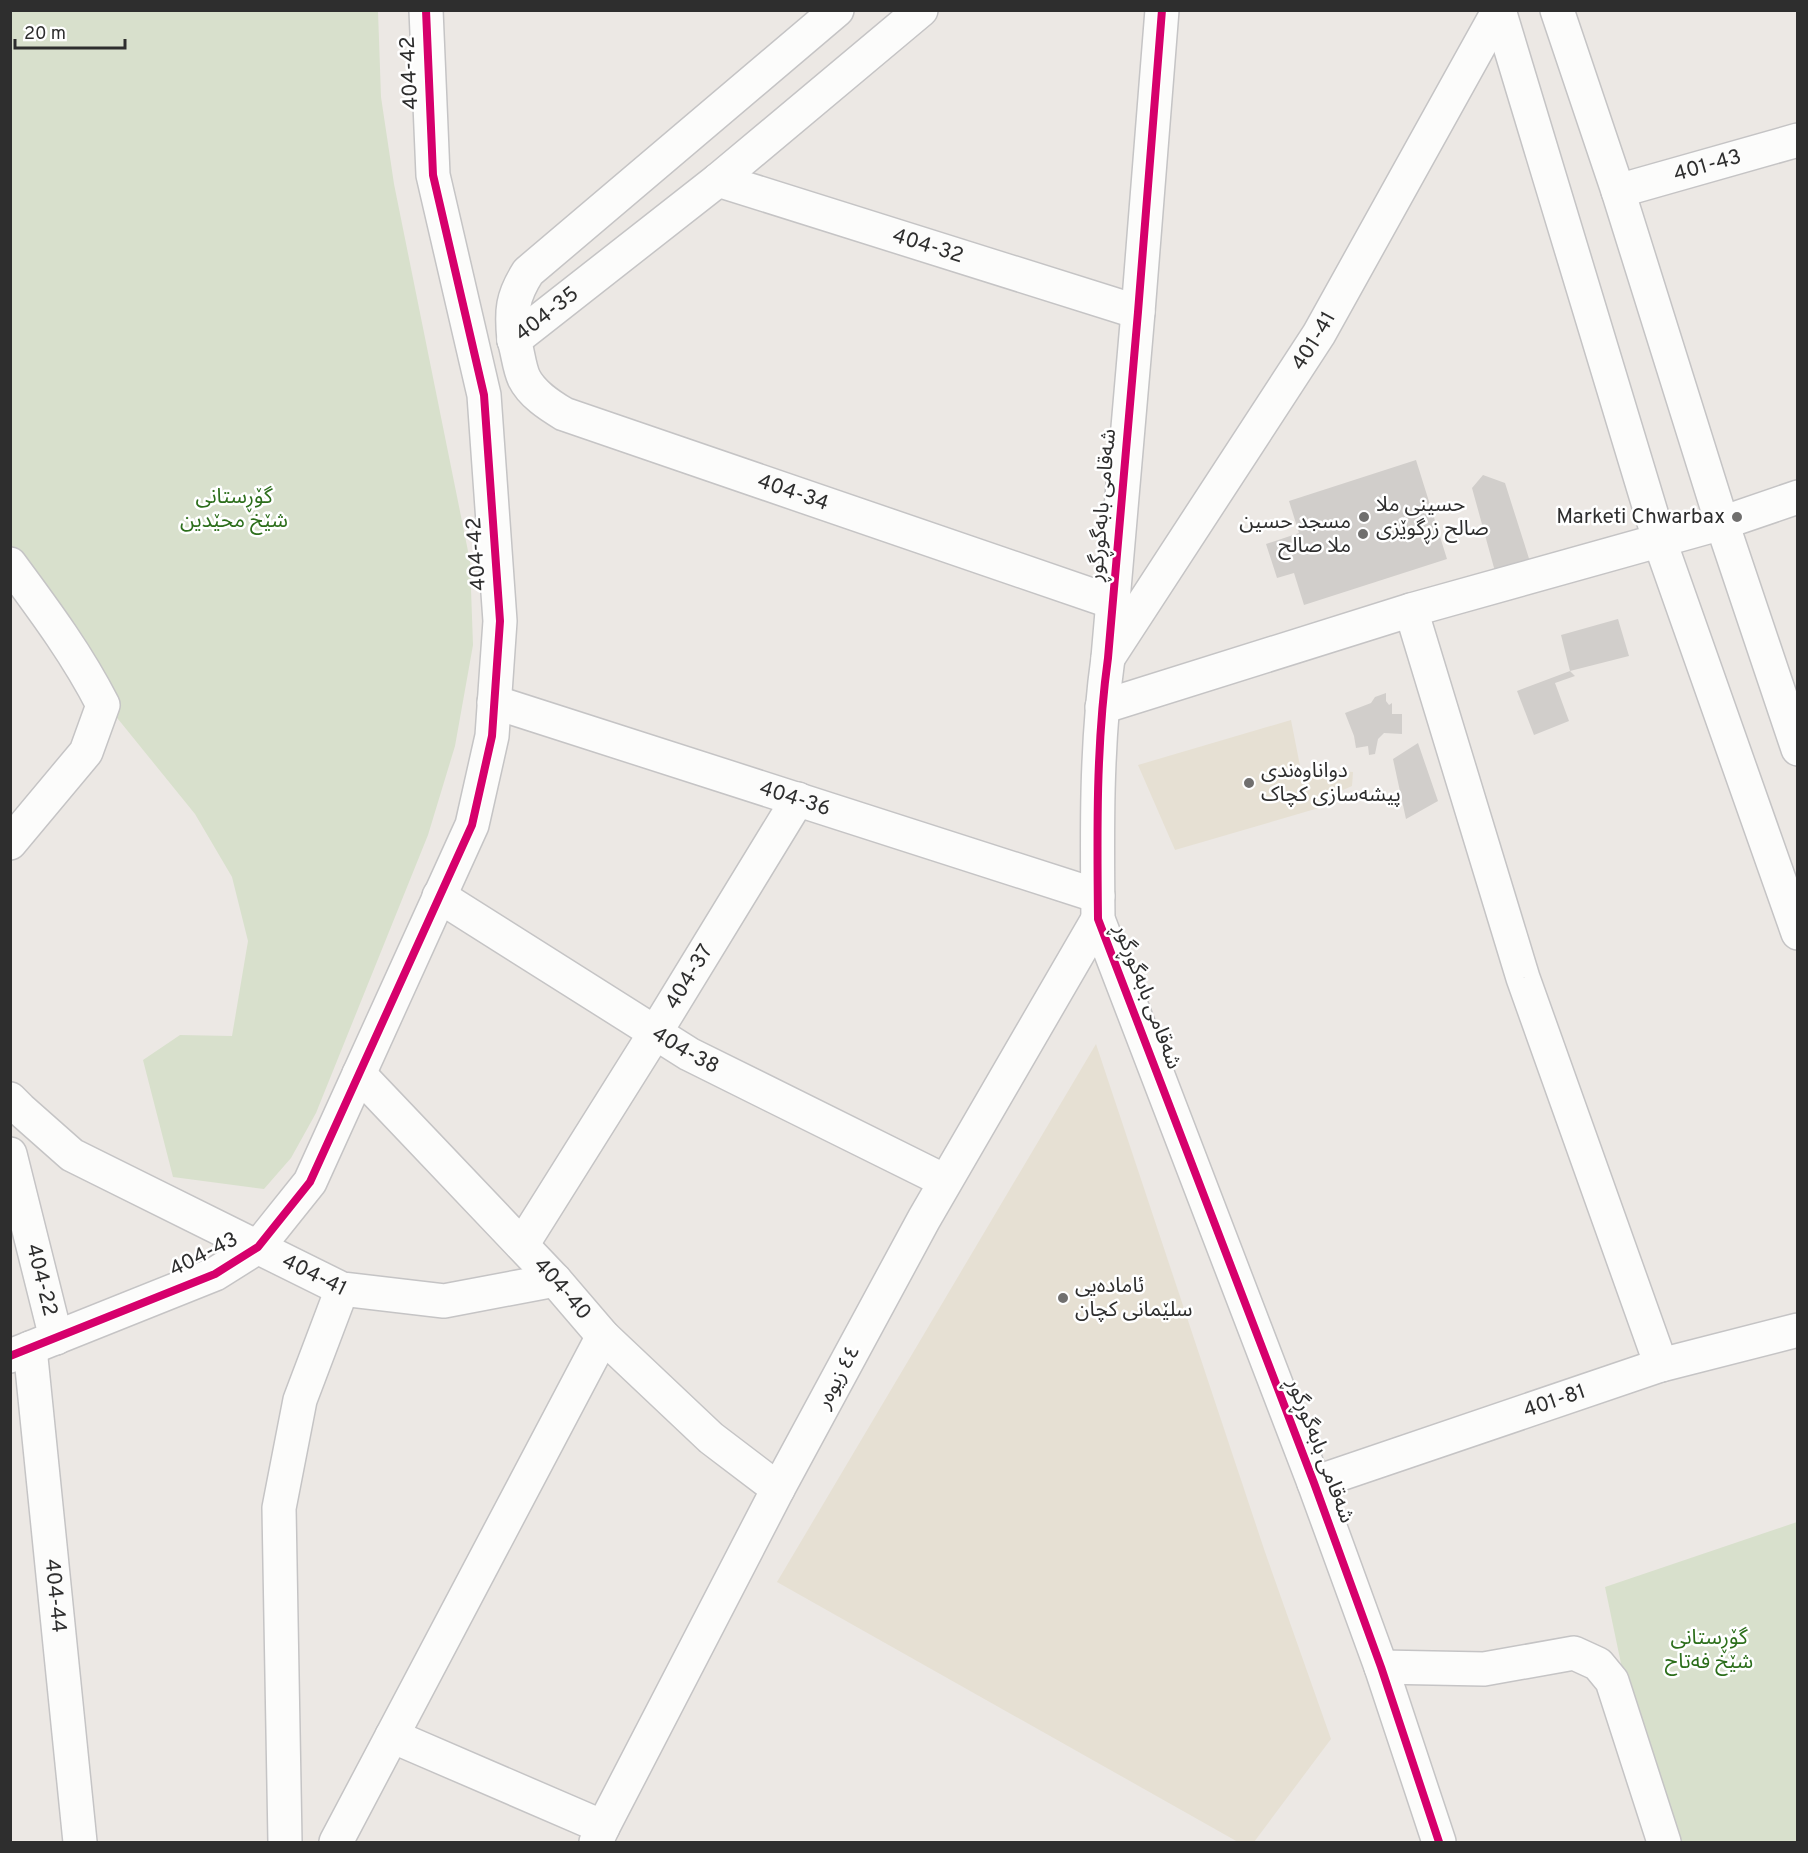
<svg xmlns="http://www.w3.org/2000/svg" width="1808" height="1853" viewBox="0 0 1808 1853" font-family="Overpass,'Noto Sans Arabic',sans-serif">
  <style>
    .education { fill: #e6e0d3 }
    .cemetery { fill: #d8e0cc }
    .building { fill: #d1cecb }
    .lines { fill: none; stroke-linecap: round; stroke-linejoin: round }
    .street-casing { stroke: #c5c4c5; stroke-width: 36 }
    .secondary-casing { stroke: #c5c4c5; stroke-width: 36 }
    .street { stroke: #fcfcfb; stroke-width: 33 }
    .secondary { stroke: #fcfcfb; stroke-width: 33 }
    .cycleway-casing { stroke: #fff; stroke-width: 11 }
    .cycleway { stroke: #d6006c; stroke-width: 8 }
    .poi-dot { fill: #706f6e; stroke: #fff; stroke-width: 2 }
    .labels { text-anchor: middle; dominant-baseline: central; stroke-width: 5; stroke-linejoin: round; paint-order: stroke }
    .street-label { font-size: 21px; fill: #2e2e2e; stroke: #fff }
    .park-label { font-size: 21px; fill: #2c6e1b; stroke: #fff }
    .poi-label { font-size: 21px; fill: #2e2e2e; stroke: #fff; text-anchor: start }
  </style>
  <rect width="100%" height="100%" fill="#ece8e4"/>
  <path class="education" d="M1291,720L1302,776L1312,780L1311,769L1353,772L1352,786L1325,798L1322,807L1175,850L1138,765Z
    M1096,1044L1265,1552L1331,1739L1254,1842H1238L777,1582Z"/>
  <path class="cemetery" d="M10,11H378L381,97L394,184L470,561L473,645L455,746L428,835L316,1113L291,1158L264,1189L173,1177L143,1060L180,1035L232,1036L248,941L232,877L195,814L11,587Z
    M1797,1522V1842H1674L1642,1764L1605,1587Z"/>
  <path class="building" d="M1416,460L1447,559L1304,605L1294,573L1277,578L1266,544L1299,533L1289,501Z
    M1483,475L1505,483L1532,568L1496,575L1472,488Z
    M1618,619L1629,656L1570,671L1561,635Z
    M1570,671L1575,676L1555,683L1569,721L1534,735L1517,691Z
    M1386,693V701L1389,705L1392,703V714H1402V734L1384,733L1378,739L1375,754L1369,755L1368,746L1356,748L1354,736L1345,713L1371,703L1375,697Z
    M1418,743L1438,801L1406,819L1393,759Z"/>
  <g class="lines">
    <defs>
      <g id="street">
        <path d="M1499,10L1659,539L1798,933"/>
        <path d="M1557,10L1618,191L1722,523L1798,749"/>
        <path id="s1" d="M718,180L1138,312"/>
        <path id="s2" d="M1618,191L1798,140"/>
        <path id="s3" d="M514,340C518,352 519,367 524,378C532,394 549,405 564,414L1112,602"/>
        <path d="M10,564C44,610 77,654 103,705L86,752L10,843"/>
        <path d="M1411,610L1523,978L1661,1365"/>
        <path id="s4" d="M1108,658L1319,334L1499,10"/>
        <path id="s5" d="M494,702L1098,896"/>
        <path d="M1102,707L1411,610L1722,523L1798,497"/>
        <path id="s6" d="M439,896L689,1054L945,1181"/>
        <path id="s7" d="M359,1074L555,1280L603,1336L711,1438L778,1489"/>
        <path id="s8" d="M10,1099L20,1109L72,1155L342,1289L444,1301L555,1280"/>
        <path id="s9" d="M10,1154L56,1338"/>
        <path id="s10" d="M522,1245L655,1033L798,799"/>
        <path id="s11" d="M30,1348L80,1842"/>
        <path d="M10,1356L215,1274L258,1247L310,1182L472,825L492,736L500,621L484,395L433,175L426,10"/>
        <path id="s12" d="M1314,1483L1661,1365L1798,1330"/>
        <path d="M1381,1667L1484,1669L1574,1653L1598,1664L1612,1681L1664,1842"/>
        <path d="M392,1736L603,1827"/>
        <path d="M285,1842L279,1508L300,1400L342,1289"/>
        <path d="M336,1842L603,1336"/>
      </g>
      <g id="secondary">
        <path d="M1162,10L1138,312L1108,658C1096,744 1097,832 1098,919L1314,1483L1381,1667L1439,1842"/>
        <path id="s13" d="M514,340L718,180L921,10"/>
        <path d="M514,340C511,311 512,297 528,272L837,10"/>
        <path d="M596,1842L603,1827L778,1489L924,1219L1098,919"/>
      </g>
    </defs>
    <use href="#street" class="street-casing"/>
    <use href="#secondary" class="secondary-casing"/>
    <use href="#street" class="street"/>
    <use href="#secondary" class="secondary"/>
    <defs>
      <path id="cycleway" d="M1162,10L1138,312L1108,658C1096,744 1097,832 1098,919L1314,1483L1381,1667L1439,1842
        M10,1356L215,1274L258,1247L310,1182L472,825L492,736L500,621L484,395L433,175L426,10"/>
    </defs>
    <use href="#cycleway" class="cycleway-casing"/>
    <use href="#cycleway" class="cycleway"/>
  </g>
  <g class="poi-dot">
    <circle cx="1364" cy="517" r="6"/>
    <circle cx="1737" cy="517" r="6"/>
    <circle cx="1363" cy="534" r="6"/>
    <circle cx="1249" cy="783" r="6"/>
    <circle cx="1063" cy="1298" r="6"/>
  </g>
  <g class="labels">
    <g class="street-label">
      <text transform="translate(410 73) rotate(-93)">404-42</text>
      <text stroke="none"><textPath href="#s2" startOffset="93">401-43</textPath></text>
      <text stroke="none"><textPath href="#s1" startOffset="220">404-32</textPath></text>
      <text stroke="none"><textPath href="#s13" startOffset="42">404-35</textPath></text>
      <text stroke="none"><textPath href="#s4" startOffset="378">401-41</textPath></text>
      <text stroke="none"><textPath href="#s3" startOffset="336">404-34</textPath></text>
      <text transform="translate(1103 505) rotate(-85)">شەقامی بابەگوڕگوڕ</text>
      <text transform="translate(477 554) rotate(-94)">404-42</text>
      <text stroke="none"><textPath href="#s5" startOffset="316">404-36</textPath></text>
      <text stroke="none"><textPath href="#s10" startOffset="316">404-37</textPath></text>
      <text transform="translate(1147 997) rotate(69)">شەقامی بابەگوڕگوڕ</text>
      <text stroke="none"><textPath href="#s6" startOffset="291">404-38</textPath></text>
      <text transform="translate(204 1255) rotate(-27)">404-43</text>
      <text stroke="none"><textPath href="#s8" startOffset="354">404-41</textPath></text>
      <text stroke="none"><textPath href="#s9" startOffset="130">404-22</textPath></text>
      <text stroke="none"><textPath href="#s7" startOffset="296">404-40</textPath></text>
      <text transform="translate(839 1377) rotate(-62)">٤٤ زیوەر</text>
      <text stroke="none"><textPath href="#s12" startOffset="254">401-81</textPath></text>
      <text transform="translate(1320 1451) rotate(69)">شەقامی بابەگوڕگوڕ</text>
      <text stroke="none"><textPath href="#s11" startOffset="249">404-44</textPath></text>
    </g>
    <g class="park-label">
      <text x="234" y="497">گۆڕستانی<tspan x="234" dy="24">شێخ محێدین</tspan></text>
      <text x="1709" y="1638">گۆڕستانی<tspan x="1709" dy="24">شێخ فەتاح</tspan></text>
    </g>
    <g class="poi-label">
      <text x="1376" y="505">حسینی ملا<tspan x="1376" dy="24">صالح زڕگوێزی</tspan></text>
      <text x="1725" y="517" text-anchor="end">Marketi Chwarbax</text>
      <text x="1351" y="522" text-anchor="end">مسجد حسین<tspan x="1351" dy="24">ملا صالح</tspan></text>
      <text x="1261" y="771">دواناوەندی<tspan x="1261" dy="24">پیشەسازی کچاک</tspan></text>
      <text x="1075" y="1286">ئامادەیی<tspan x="1075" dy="24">سلێمانی کچان</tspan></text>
    </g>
  </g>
  <rect width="1808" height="1853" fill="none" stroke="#2e2e2e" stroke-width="24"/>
  <path d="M15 39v9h110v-9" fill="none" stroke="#2e2e2e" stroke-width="3"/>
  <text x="24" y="39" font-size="18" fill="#2e2e2e" stroke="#ffffff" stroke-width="4.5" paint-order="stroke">20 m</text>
</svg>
